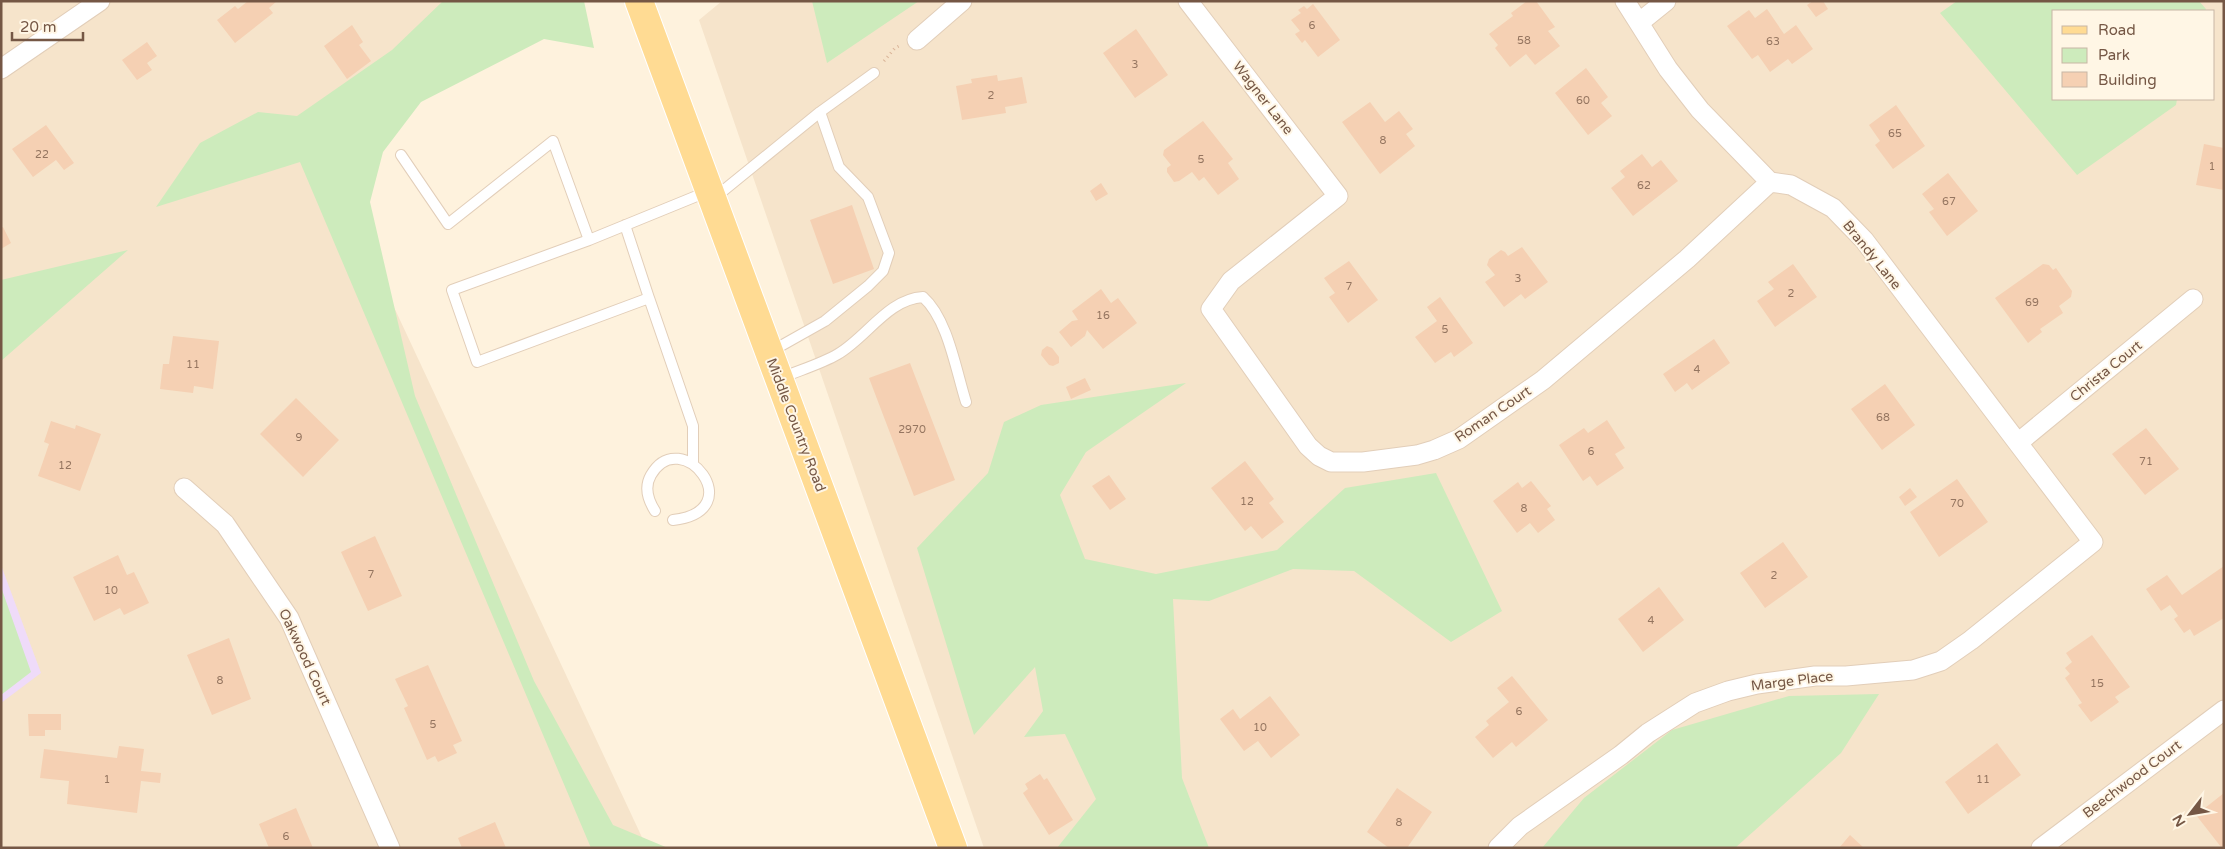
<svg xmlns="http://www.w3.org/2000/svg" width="2225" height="849" viewBox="0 0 2225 849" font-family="'Varela Round',sans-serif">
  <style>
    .residential { fill: #f6e4cb; fill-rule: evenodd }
    .education { fill: #efdbf9 }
    .green { fill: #cdebbc }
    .building { fill: #f5d0b3 }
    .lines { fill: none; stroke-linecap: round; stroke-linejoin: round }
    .service-casing { stroke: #e2ceb9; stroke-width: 12 }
    .minor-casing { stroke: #e2ceb9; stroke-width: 21 }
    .primary-casing { stroke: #fff; stroke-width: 30 }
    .path { stroke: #d9b397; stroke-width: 3; stroke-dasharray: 1 4; stroke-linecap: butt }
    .service { stroke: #fff; stroke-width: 10 }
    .minor { stroke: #fff; stroke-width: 19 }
    .primary { stroke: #ffdb93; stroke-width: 28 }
    .labels { text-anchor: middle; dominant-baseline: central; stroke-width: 4; stroke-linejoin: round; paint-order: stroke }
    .number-label { font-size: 11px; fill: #957560 }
    .street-label { font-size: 14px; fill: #755745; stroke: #fff6e5 }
  </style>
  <rect width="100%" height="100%" fill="#fef2dd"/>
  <path class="residential" d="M1,1H548L327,164L647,848H1Z
    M722,1H2224V848H984L699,20ZM2054,11H2214V99H2054Z"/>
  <path class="education" d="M1,565L41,673L1,703Z"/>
  <path class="green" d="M443,1H584L594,48L544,39L421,102L383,152L370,202L415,396L534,681L613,825L668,848H591L300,162L156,207L200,143L258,112L297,116L392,50Z
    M812,1H919L827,63Z
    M1957,1H2199L2206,9L2205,11H2054V99H2177L2176,105L2077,175L1940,13Z
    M128,250L1,361V280Z
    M1186,383L1086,452L1060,495L1085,559L1156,574L1277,550L1345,488L1436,473L1502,611L1451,642L1354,571L1293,569L1209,601L1173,599L1182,778L1209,848H1057L1096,799L1065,734L1024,737L1043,711L1035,667L974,735L917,548L988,473L1004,422L1041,405Z
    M1,587L31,672L1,695Z
    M1879,694L1841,753L1735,848H1542L1584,798L1672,730L1789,696Z"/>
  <path class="building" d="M248,1H277L269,8L273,13L235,43L217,20L235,6L238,9Z
    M1527,1H1536L1555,27L1548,31L1560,46L1535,65L1526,54L1510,67L1495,48L1498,45L1489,34L1513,16L1511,13Z
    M1813,1H1823L1828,9L1816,17L1807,5Z
    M1313,4L1340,40L1318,57L1305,40L1302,43L1295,34L1300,31L1291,20L1301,13L1298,10L1304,6L1307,9Z
    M1767,9L1784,34L1796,25L1813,49L1792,64L1788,59L1770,72L1758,55L1752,59L1727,26L1749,10L1755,18Z
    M352,25L363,42L359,45L371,61L347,79L324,46Z
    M1136,29L1168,75L1135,98L1103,53Z
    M147,42L157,56L147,63L152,70L137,80L122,60Z
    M1586,68L1608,97L1601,103L1612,116L1588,135L1555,93Z
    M997,75L998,81L1022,77L1027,103L1005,107L1006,113L962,120L956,86L972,83L971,79Z
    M1370,102L1385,122L1399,111L1413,129L1406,134L1415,146L1380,174L1342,122Z
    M1896,105L1925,146L1893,169L1875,145L1880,141L1869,125Z
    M1203,121L1233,159L1228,163L1239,179L1218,195L1204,177L1199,181L1192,172L1179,181L1174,182L1167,172V168L1171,165L1163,155L1164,150Z
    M46,125L74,163L64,170L56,160L33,177L12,149Z
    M2204,144L2224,148V190L2196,185Z
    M1642,154L1652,167L1661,160L1678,181L1633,216L1611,188L1625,177L1620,171Z
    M1948,173L1978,211L1947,236L1929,212L1934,209L1922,194Z
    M1101,183L1108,194L1096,201L1090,191Z
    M852,205L874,269L833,284L810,220Z
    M3,227L11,243L1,249V228Z
    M1522,247L1548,282L1525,299L1521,294L1504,307L1485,282L1495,275L1487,265L1489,259L1501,250L1505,252L1508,256Z
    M1349,261L1378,300L1348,323L1329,297L1335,293L1324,278Z
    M1793,264L1817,297L1775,327L1757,301L1774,289L1768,282Z
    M2043,264L2049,265L2053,270L2056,268L2072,291L2071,297L2059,306L2063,313L2040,329L2042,332L2028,343L1995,298Z
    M1101,289L1111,303L1118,298L1137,323L1103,349L1087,330L1085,336L1071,347L1059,332L1072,321L1078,320L1072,311Z
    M1440,297L1473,343L1454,357L1451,352L1435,363L1415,337L1437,321L1427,307Z
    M173,336L219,341L213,389L194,386L193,393L160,389L163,364H169Z
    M1714,339L1730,363L1692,390L1687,383L1675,392L1663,374Z
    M1047,346L1052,348L1059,357V363L1053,366L1049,365L1041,355L1042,350Z
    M910,363L955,480L914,496L869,378Z
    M1085,378L1091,390L1071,399L1066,387Z
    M1885,384L1915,425L1882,450L1851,409Z
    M296,398L339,440L303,477L260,434Z
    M1607,420L1625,448L1615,454L1624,468L1597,486L1590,476L1583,481L1559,445L1584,428L1588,433Z
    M51,421L75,429L76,425L101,434L80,491L38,476L49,444L44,442Z
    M2146,428L2179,469L2145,495L2112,454Z
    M1245,461L1274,499L1269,503L1284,522L1262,539L1251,526L1245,531L1211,488Z
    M1109,475L1126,499L1110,510L1092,486Z
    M1957,479L1988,522L1939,557L1910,512Z
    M1531,481L1551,506L1547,509L1555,520L1538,533L1530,523L1517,533L1493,501L1518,482L1522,488Z
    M1910,488L1917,497L1905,506L1899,497Z
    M375,536L402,596L368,611L341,552Z
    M1783,542L1808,577L1765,608L1740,573Z
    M118,555L127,575L134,572L149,603L124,615L120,608L94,621L73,577Z
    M2224,566V618L2194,636L2190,629L2184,633L2174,619L2178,616L2170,605L2161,611L2146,589L2167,575L2182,595Z
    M1659,587L1684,620L1643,652L1618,619Z
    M2092,635L2130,687L2115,697L2119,702L2091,722L2078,705L2082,703L2065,678L2070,674L2065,668L2072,662L2066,653Z
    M229,638L251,699L212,715L187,655Z
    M428,665L462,741L453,745L457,753L438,762L435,756L427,760L404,708L408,706L395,679Z
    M1512,676L1548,720L1516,747L1512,742L1493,758L1475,737L1489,725L1486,721L1509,702L1497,688Z
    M1270,696L1300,735L1271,758L1258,741L1244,751L1220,719L1233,709L1240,719Z
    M28,714H61V730H45V736H29Z
    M1997,743L2021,775L1968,814L1945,782Z
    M119,746L144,749L141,771L161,773L160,783L141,781L137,813L67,804L69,781L40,778L44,749L117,758Z
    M1040,774L1044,780L1047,778L1073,820L1049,835L1023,793L1028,789L1025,784Z
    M1397,788L1432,812L1407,848H1389L1367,832Z
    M2224,793V845L2221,847L2196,815Z
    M296,808L313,848H269L259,824Z
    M495,822L506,848H462L458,838Z
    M1850,835L1864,848H1839Z"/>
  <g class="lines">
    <defs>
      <path id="service" d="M401,155L448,224L553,141L589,240
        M713,199L820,112L874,73
        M625,225L649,298
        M770,352L825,321L868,286L883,271L889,253L868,197L839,167L820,112
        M781,378C800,370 821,364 838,354C867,337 888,299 923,297C948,319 956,371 966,402
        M693,464V426L649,298L477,362L452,290L589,240L709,191
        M655,511C648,500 644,487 651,475C681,423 752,511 673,520"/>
      <path id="minor" d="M1188,1L1338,196L1231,281L1211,309L1308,446L1319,456L1331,462H1363L1417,455L1434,450L1459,439L1543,380L1687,259L1770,182
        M1640,22L1666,1
        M917,40L962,1
        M1,69L100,1
        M2019,442L2193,299
        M184,488L225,524L289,618L390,848
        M1498,848L1520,826L1621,755L1648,733L1695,703L1728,691L1757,684L1815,676H1846L1913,670L1941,661L1971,640L2093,542L1864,240L1833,208L1791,185L1770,182L1700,110L1668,69L1625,1
        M2041,848L2224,710"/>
      <path id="primary" d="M639,1L953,848"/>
    </defs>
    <use href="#service" class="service-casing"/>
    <use href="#minor" class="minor-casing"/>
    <use href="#primary" class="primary-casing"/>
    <path class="path" d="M884,61L895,48L899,46"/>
    <use href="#service" class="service"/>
    <use href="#minor" class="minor"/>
    <use href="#primary" class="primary"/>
  </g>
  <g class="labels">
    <g class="number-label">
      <text x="1312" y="25">6</text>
      <text x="1524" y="40">58</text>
      <text x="1773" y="41">63</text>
      <text x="1135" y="64">3</text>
      <text x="991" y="95">2</text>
      <text x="1583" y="100">60</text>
      <text x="1895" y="133">65</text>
      <text x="1383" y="140">8</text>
      <text x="42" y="154">22</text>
      <text x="1201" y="159">5</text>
      <text x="2212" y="166">1</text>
      <text x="1644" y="185">62</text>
      <text x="1949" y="201">67</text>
      <text x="1518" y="278">3</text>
      <text x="1349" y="286">7</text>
      <text x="1791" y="293">2</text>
      <text x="2032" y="302">69</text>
      <text x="1103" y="315">16</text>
      <text x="1445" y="329">5</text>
      <text x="193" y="364">11</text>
      <text x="1697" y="369">4</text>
      <text x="1883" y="417">68</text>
      <text x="912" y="429">2970</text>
      <text x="299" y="437">9</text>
      <text x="1591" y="451">6</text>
      <text x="2146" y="461">71</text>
      <text x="65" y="465">12</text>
      <text x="1247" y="501">12</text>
      <text x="1957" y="503">70</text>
      <text x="1524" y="508">8</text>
      <text x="371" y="574">7</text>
      <text x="1774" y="575">2</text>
      <text x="111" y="590">10</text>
      <text x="1651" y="620">4</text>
      <text x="220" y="680">8</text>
      <text x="2097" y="683">15</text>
      <text x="1519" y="711">6</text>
      <text x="433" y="724">5</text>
      <text x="1260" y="727">10</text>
      <text x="107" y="779">1</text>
      <text x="1983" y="779">11</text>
      <text x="1399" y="822">8</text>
      <text x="286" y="836">6</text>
    </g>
    <g class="street-label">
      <text transform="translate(1263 98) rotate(52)">Wagner Lane</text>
      <text transform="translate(1872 255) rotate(51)">Brandy Lane</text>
      <text transform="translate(2106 371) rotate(-39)">Christa Court</text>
      <text transform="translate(1493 414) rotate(-34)">Roman Court</text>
      <text transform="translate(796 425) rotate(69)">Middle Country Road</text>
      <text transform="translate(305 657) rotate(65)">Oakwood Court</text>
      <text transform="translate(1792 681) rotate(-7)">Marge Place</text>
      <text transform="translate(2132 779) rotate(-37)">Beechwood Court</text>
    </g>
  </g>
  <rect width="2225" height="849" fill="none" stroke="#755745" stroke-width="5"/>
  <rect x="2052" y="10" width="162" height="90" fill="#fff6e5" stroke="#c8b6a5"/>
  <rect x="2062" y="26" width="25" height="8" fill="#ffdb93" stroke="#c8b6a5"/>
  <text x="2098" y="35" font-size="15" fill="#755745">Road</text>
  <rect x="2062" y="48" width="25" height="15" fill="#cdebbc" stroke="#c8b6a5"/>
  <text x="2098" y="60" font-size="15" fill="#755745">Park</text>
  <rect x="2062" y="72" width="25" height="15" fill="#f5d0b3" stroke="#c8b6a5"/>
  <text x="2098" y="85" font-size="15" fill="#755745">Building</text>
  <g transform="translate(2190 814) rotate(239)" stroke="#fff6e5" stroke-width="4" paint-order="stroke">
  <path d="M0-4L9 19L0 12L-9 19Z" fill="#755745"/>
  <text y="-8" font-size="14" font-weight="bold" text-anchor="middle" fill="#755745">N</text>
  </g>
  <path d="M12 32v8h71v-8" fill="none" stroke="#755745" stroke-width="2.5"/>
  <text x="20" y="32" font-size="15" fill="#755745" stroke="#fff6e5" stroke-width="4" paint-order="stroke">20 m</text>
</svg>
